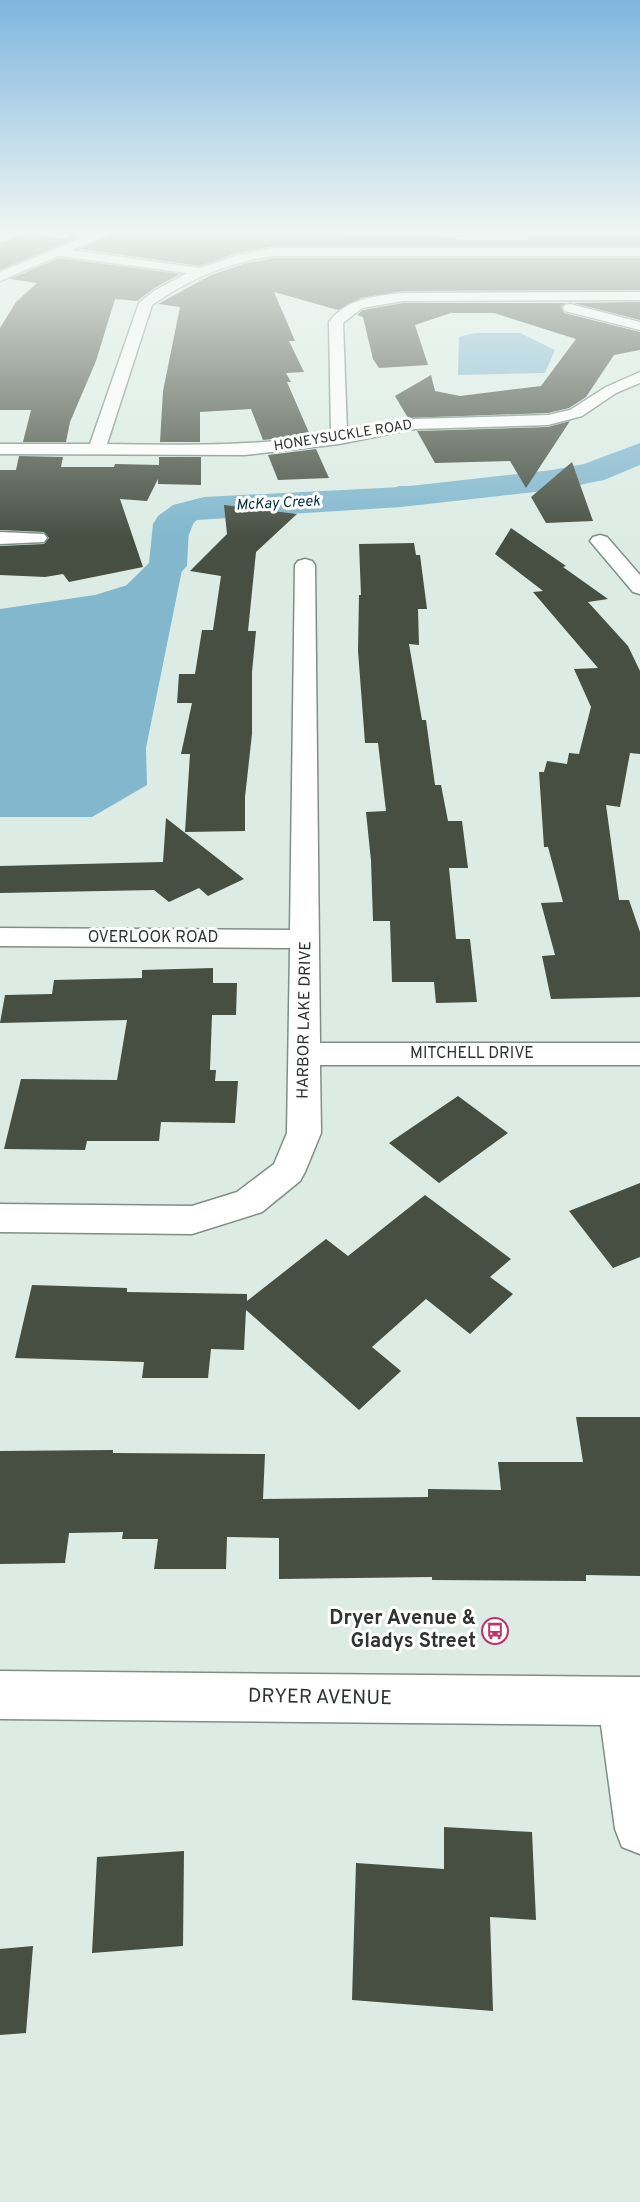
<svg xmlns="http://www.w3.org/2000/svg" width="640" height="2202" viewBox="0 0 640 2202" font-family="Overpass,sans-serif">
  <style>
    .water { fill: #82b7ce }
    .lines { fill: none; stroke-linecap: round; stroke-linejoin: round }
    .river { fill: #82b7ce; fill-rule: evenodd }
    .building { fill: #474e42 }
    .minor-casing { stroke: #7f8e86; stroke-width: 3 }
    .tertiary-casing { stroke: #7f8e86; stroke-width: 3 }
    .minor { fill: #fff; fill-rule: evenodd }
    .tertiary { fill: #fff; fill-rule: evenodd }
    .labels { text-anchor: middle; dominant-baseline: central; stroke-width: 6; stroke-linejoin: round; paint-order: stroke }
    .far-street-label { font-size: 14px; fill: #2e3431; stroke: #fff }
    .far-water-label { font-size: 15px; font-style: italic; fill: #002f3f; stroke: #fff }
    .street-label { font-size: 16px; fill: #2e3431; stroke: #fff }
    .near-poi-label { font-size: 20px; font-weight: bold; fill: #2e3431; stroke: #fff; text-anchor: end }
    .near-street-label { font-size: 20px; fill: #2e3431; stroke: #fff }
  </style>
  <rect width="100%" height="100%" fill="#dcece4"/>
  <path class="water" d="M475,333H520L555,350L545,373L458,375L459,337Z
    M640,449V464L575,487L394,503L287,502L223,507L196,517L185,544L183,561L168,562C168,520 161,505 209,497L369,498L399,486L514,485L611,460Z
    M183,565L146,748L147,785L92,817H0V609L95,595L134,583L153,567Z"/>
  <g class="lines">
    <path class="river" d="M640,443V465L604,480L552,490L401,507L197,520L189,527L187,566L110,649L16,703L0,707V676L80,631L149,563L153,524L158,516L173,505L204,497L401,487L552,470L584,464Z"/>
  </g>
  <path class="building" d="M68,231H93L0,270V243L25,233L68,239Z
    M118,231H342L343,236L430,235L455,237L456,239L528,240L526,235H640V246H275L237,253L200,266L80,249Z
    M59,258L180,274L153,289L137,301L115,299L96,361L70,422L66,442H23L31,410H0V328L16,302L37,283L10,279Z
    M275,258H640V290L403,291L361,298L338,310L274,292L295,341H289L304,372L286,373L291,382H287L310,435L263,440L251,409L200,412V442H160L163,391L180,307L158,304L211,275L243,264Z
    M640,302V320L573,303Z
    M403,303H566L561,307L564,313L640,332V350L614,355L586,397L569,408L548,413L408,418L395,396L431,375L435,391L460,396L541,386L576,339L494,313H451L415,325L428,365L379,368L373,359L363,317L357,315L363,310Z
    M570,421L526,488L510,461L435,463L417,431L548,427Z
    M316,449L329,478L278,480L268,455Z
    M19,456L63,457L61,467H114L115,464L159,465V457H201V485L158,484V479L147,501L120,499L143,567L69,582L63,574L45,577L0,575V546L44,544L49,538L44,532L0,530V470H16Z
    M572,462L593,521L546,523L531,497Z
    M224,505L297,514L256,552L248,631H256L252,672V734L245,797V831L185,832L190,754H181L192,703H177L179,674H195L202,630H213L221,576L190,571L227,534Z
    M511,528L566,566L563,567L608,599L588,602L628,646L640,671V754L630,753L620,807L606,805L619,900H629L640,932V997L551,999L542,956L555,955L541,903L563,902L548,847H544L539,772H544L547,761L567,764L569,753L579,754L591,707L574,669L598,668L533,592L543,591L495,554Z
    M414,543L416,555H420L427,609H418L419,645L409,644L422,720H426L435,785H441L448,821H462L468,868H449L456,939H470L477,1002L436,1003L434,982H392L390,921H373L371,861L366,812L386,811L378,743H365L358,651L359,595H361L359,544Z
    M166,818L244,879L208,896L199,888L169,902L154,890L0,893V866L163,862Z
    M213,968V983H237L236,1015H212L210,1070H216L215,1081H238L235,1123L161,1122L159,1141H87L85,1150L4,1149L21,1079L117,1080L127,1020L0,1023L5,995L52,994L54,980L142,978V970Z
    M458,1096L508,1133L439,1183L389,1143Z
    M640,1183V1257L613,1268L569,1211Z
    M425,1195L511,1259L490,1277L513,1294L470,1334L426,1299L372,1347L401,1371L359,1410L246,1310L244,1350L211,1349L208,1378H142L144,1362L15,1358L32,1285L127,1288V1292L247,1294V1301L326,1239L348,1256Z
    M576,1417H640V1576L586,1575V1581L432,1580V1577L279,1579V1538L227,1537L226,1569H154L158,1539H122L123,1532L69,1533L65,1563L0,1564V1451L113,1450V1453L265,1454L263,1499L428,1497V1489L501,1490L498,1462H583Z
    M444,1827L532,1832L536,1920L490,1917L493,2011L352,2000L356,1863L444,1869Z
    M184,1851L183,1946L92,1953L97,1857Z
    M33,1946L26,2033L0,2035V1949Z"/>
  <g class="lines">
    <defs>
      <path id="minor" d="M56,248L200,268L238,255L275,248H640V256H275C230,261 189,279 152,305L107,444C182,445 256,447 331,434L329,322C347,298 375,296 403,293L640,292V300L403,301L362,308L343,323L347,431L414,419L548,415L570,410L606,387L640,372V383L616,393L582,416L548,425L414,429L339,444L245,455L0,454V444H90L139,303L154,291L187,273L52,255V249Z
        M570,304L640,322V330L565,311L563,308L565,305Z
        M0,532L44,534L47,538L44,542L0,544Z
        M600,535L607,537L640,575V594L633,592L590,541L593,537Z
        M305,559L312,561L315,565L320,1043H640V1065H320L321,1133L305,1172L300,1181L262,1212L192,1234L0,1232V1204L192,1206L237,1192L274,1164L287,1133L290,948L0,946V928L290,930L295,565L298,561Z"/>
      <path id="tertiary" d="M99,231H116L0,281V272Z
        M0,1671L640,1677V1854L622,1847L615,1829L601,1725L0,1719Z"/>
    </defs>
    <use href="#minor" class="minor-casing"/>
    <use href="#tertiary" class="tertiary-casing"/>
    <use href="#minor" class="minor"/>
    <use href="#tertiary" class="tertiary"/>
  </g>
  <linearGradient id="sky" x2="0" y2="1"><stop stop-color="#7fb5de"/><stop offset="0.43" stop-color="#eff6f3"/><stop offset="1" stop-color="#eff6f3" stop-opacity="0"/></linearGradient>
  <rect width="640" height="539" fill="url(#sky)"/>
  <defs>
    <symbol id="bus-ring" viewBox="-11 -11 22 22"><circle r="9.5" fill="#fff" stroke="#c03365" stroke-width="1.5"/><path d="M-5-6H5V4H4V6H2V4H-2V6H-4V4H-5ZM-3.5-4V0h7V-4ZM-3.5 1.2v1.5H-2V1.2ZM2 1.2v1.5H3.5V1.2Z" fill="#c03365"/></symbol>
  </defs>
  <g fill-rule="evenodd">
    <use href="#bus-ring" x="480" y="1616" width="30" height="30"/>
  </g>
  <g class="labels">
    <g class="far-street-label">
      <text transform="translate(343 436) rotate(-9)">HONEYSUCKLE ROAD</text>
    </g>
    <g class="far-water-label">
      <text transform="translate(278 504) rotate(-3)">McKay Creek</text>
    </g>
    <g class="street-label">
      <text x="153" y="938">OVERLOOK ROAD</text>
      <text transform="translate(305 1020) rotate(-89)">HARBOR LAKE DRIVE</text>
      <text x="472" y="1054">MITCHELL DRIVE</text>
    </g>
    <g class="near-poi-label">
      <text x="476" y="1619">Dryer Avenue &amp;<tspan x="476" dy="23">Gladys Street</tspan></text>
    </g>
    <g class="near-street-label">
      <text transform="translate(320 1698) rotate(1)">DRYER AVENUE</text>
    </g>
  </g>
</svg>
